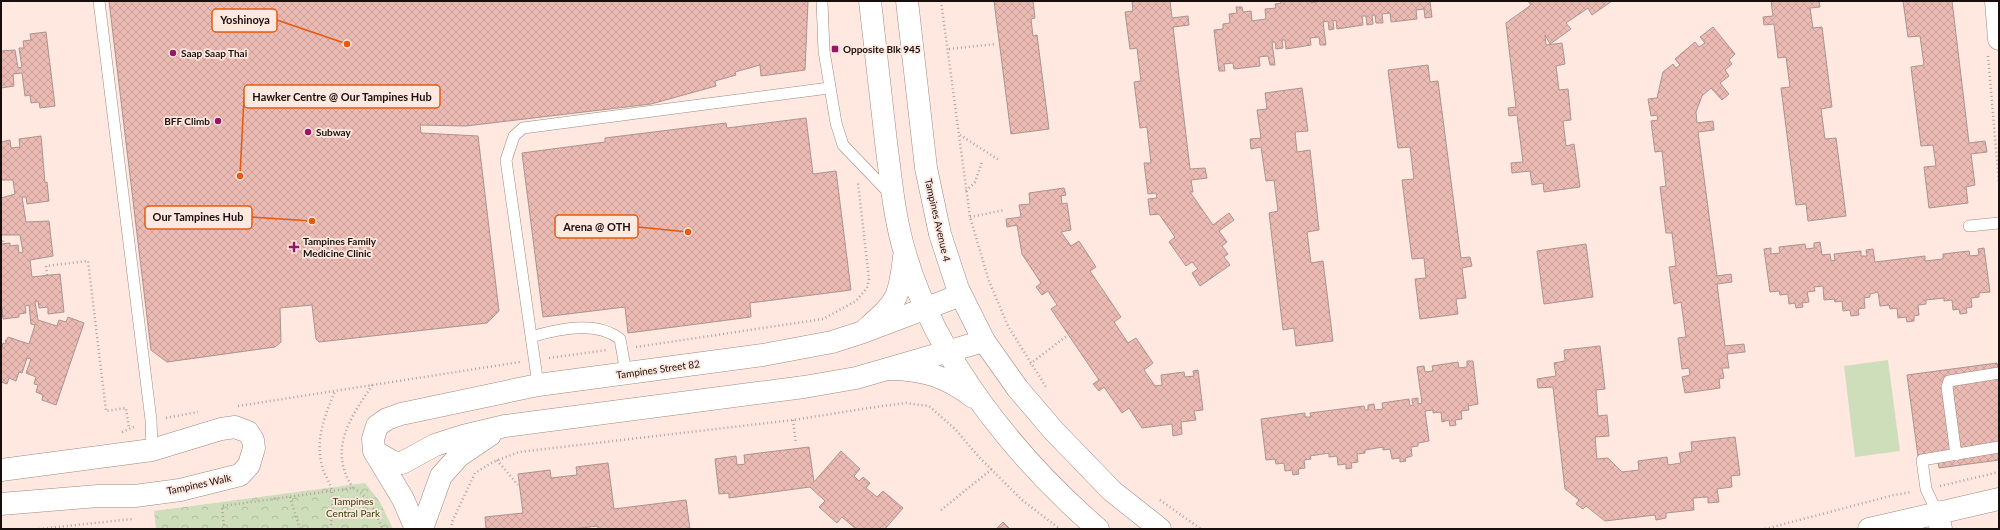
<svg xmlns="http://www.w3.org/2000/svg" width="2000" height="530" viewBox="0 0 2000 530" font-family="Lato,sans-serif">
  <style>
    .park { fill: url(#park-crowns) }
    .garden { fill: #cfdeba }
    .building { fill: url(#building-cross-hatch); stroke: #ad938f }
    .lines { fill: none; stroke-linecap: round; stroke-linejoin: round }
    .service-casing { stroke: #a0887e; stroke-width: 12 }
    .minor-casing { stroke: #a0887e; stroke-width: 23 }
    .tertiary-casing { stroke: #a0887e; stroke-width: 23 }
    .secondary-casing { stroke: #a0887e; stroke-width: 23 }
    .path { stroke: #b2a19a; stroke-width: 2.5; stroke-dasharray: 1 3; stroke-linecap: butt }
    .service { stroke: #fff; stroke-width: 11 }
    .minor { stroke: #fff; stroke-width: 22 }
    .tertiary { stroke: #fff; stroke-width: 22 }
    .secondary { stroke: #fff; stroke-width: 22 }
    .poi-dot { fill: #991569; stroke: #fee8e0; stroke-width: 1.5 }
    .labels { text-anchor: middle; dominant-baseline: central; stroke-width: 3.5; stroke-linejoin: round; paint-order: stroke }
    .poi-label { font-size: 10px; font-weight: bold; fill: #180f0c; stroke: #fee8e0; text-anchor: start }
    .street-label { font-size: 10px; fill: #180f0c; stroke: #fee8e0 }
    .park-label { font-size: 10px; fill: #2f4204; stroke: #fee8e0 }
    .leader { fill: none; stroke: #e8590c; stroke-width: 1.5 }
    .callout-dot { fill: #e8590c; stroke: #fee8e0; stroke-width: 1.5 }
    .callout { fill: #fee8e0; stroke: #e8590c; stroke-width: 1.5 }
    .callout-label { font-size: 11px; text-anchor: middle; font-weight: bold; fill: #180f0c }
  </style>
  <defs>
    <pattern id="park-crowns" width="20" height="18" patternUnits="userSpaceOnUse"><rect width="20" height="18" fill="#cfdeba"/><path d="M2 6a3 3 0 1 1 6 0M12 15a3 3 0 1 1 6 0" fill="none" stroke="#b1bd9f"/></pattern>
    <pattern id="building-cross-hatch" width="8" height="8" patternUnits="userSpaceOnUse"><rect width="8" height="8" fill="#eabab3"/><path d="M0 0l8 8M0 8l8-8" fill="none" stroke="#c89f99"/></pattern>
  </defs>
  <rect width="100%" height="100%" fill="#fee8e0"/>
  <path class="park" d="M365,483L380,502L393,529H156L154,511Z"/>
  <path class="garden" d="M1888,360L1900,451L1855,457L1844,366Z"/>
  <path class="building" d="M109,1H808L805,70L761,76L760,65L735,72L736,75L715,81L716,86L651,104L466,126L420,125L421,133L478,136L499,311L487,323L319,342L316,339L312,305L280,308L281,342L275,347L167,362L151,350Z
    M994,1H1033L1035,18L1031,19L1033,36L1037,35L1049,129L1011,134Z
    M1132,1H1170L1172,18L1188,16L1189,25L1173,27L1190,169L1205,168L1207,178L1191,180L1193,192H1190L1213,225L1229,213L1234,220L1219,231L1227,242L1222,246L1228,254L1224,257L1230,265L1200,286L1192,273L1198,269L1192,262L1186,266L1169,242L1175,237L1159,214L1150,215L1148,199L1157,198L1156,193L1148,194L1144,163H1151L1147,127L1140,128L1134,82L1141,81L1137,48L1130,49L1125,12L1133,11Z
    M1280,1H1311V3L1320,1H1430L1432,17L1425,18L1424,9L1416,10L1417,19L1391,22L1390,13L1382,14L1383,23H1376L1375,15H1372L1373,24L1367,25L1366,16H1362L1363,25L1337,29L1336,20L1333,21L1334,29L1329,30L1328,21L1323,22L1326,45H1320L1319,37L1310,38L1311,45L1286,49L1285,40H1282L1283,48L1276,49L1275,42H1272L1275,65H1270L1268,56L1259,57L1260,66L1234,69L1233,63L1224,64L1225,71H1219L1214,30L1223,29V24L1230,23L1229,14L1237,13L1236,7H1242L1243,12L1251,11L1252,21L1266,19L1265,9L1276,8L1275,4L1281,3Z
    M1528,1H1612L1592,15L1588,8L1566,23L1571,29L1550,44L1545,35L1546,45L1562,43L1565,64L1556,66L1559,90L1568,89L1571,120L1563,121L1566,146L1574,144L1580,187L1544,192L1543,183L1532,185L1530,171L1512,173L1511,163L1523,162L1517,115L1509,116L1508,108L1516,107L1506,23L1531,5Z
    M1771,1H1819L1820,7L1810,8L1813,28L1822,27L1832,107L1821,109L1825,139L1836,138L1846,216L1808,221L1806,204L1796,205L1781,88L1790,87L1786,57L1778,58L1774,24L1764,25L1763,17L1773,16Z
    M1903,1H1952L1969,143L1985,141L1987,152L1971,154L1975,185L1966,187L1968,203L1929,208L1924,167L1936,166L1933,145L1921,146L1911,67L1924,65L1920,36L1908,37Z
    M1713,27L1735,54L1729,60L1732,64L1725,70L1729,76L1720,83L1729,94L1722,100L1711,88L1702,96L1696,112L1697,123L1713,121L1714,130L1698,132L1717,276L1731,274L1732,282L1717,284L1725,346L1744,344L1745,352L1727,354L1729,368H1722L1724,378L1719,379L1720,388L1685,393L1682,377L1690,375L1689,368L1682,369L1678,338L1686,337L1681,302L1674,304L1669,267L1676,266L1672,233H1666L1660,187L1666,186L1662,151L1655,152L1651,121L1658,120L1657,115L1651,116L1648,99L1657,98L1663,72L1673,64L1676,68L1680,65L1675,59L1695,42L1699,47L1705,43L1700,37Z
    M46,32L55,106L40,108L39,102L31,103L30,95L25,96L22,73L13,74L14,86L1,88V51L15,50L18,68L22,67L19,48H24L23,41L31,40L30,34Z
    M1428,65L1430,82L1438,81L1461,258L1470,257L1472,266L1462,268L1466,298L1456,299L1458,314L1420,319L1415,279L1426,278L1424,258L1412,259L1402,180L1414,179L1410,147L1398,148L1388,70Z
    M1302,88L1308,131L1295,132L1297,152L1310,150L1319,230L1307,232L1311,263L1323,261L1333,341L1296,346L1294,328L1283,330L1269,213L1278,211L1274,180L1266,181L1261,147L1251,149L1250,139L1261,138L1257,110L1267,109L1265,93Z
    M806,118L813,174L836,171L851,290L750,303L751,317L628,333L625,307L543,317L522,153L605,142V138L726,123L727,128Z
    M41,136L45,183L47,182L49,201L27,204L26,197H22L26,222L49,221L53,256L30,260L32,277L60,274L64,312L48,314V307L39,308L38,301L35,302L38,320L57,326L59,320L66,322L68,317L84,323L56,405L42,400L43,395L36,392L38,385L34,384L36,377L26,373L31,359L27,358L22,373L19,372L16,381L9,378L7,384L1,382V350L3,343L5,344L8,337L29,344L35,325L31,324L29,305L25,306L26,313L19,314V317L3,319L1,302V244L10,243V246L18,245L19,253L23,252L20,235H1V198L15,194L13,180H1V142L10,140L11,148L20,147L19,139Z
    M1064,188L1066,195L1061,196L1062,204L1067,203L1071,230L1061,232L1071,246L1079,241L1096,267L1090,271L1121,317L1114,322L1128,343L1136,338L1153,363L1144,370L1155,386L1162,385L1161,375L1184,372L1185,377L1194,376L1193,371L1198,370L1203,410L1194,411L1196,420L1181,422L1182,434L1173,436L1172,424L1142,428L1129,408L1122,413L1104,387L1099,391L1093,384L1099,380L1051,309L1057,305L1048,291L1042,295L1036,287L1041,283L1022,254L1017,225L1007,227L1006,219L1021,217L1019,205L1030,204L1029,193Z
    M1820,242L1822,255L1830,254L1831,261L1835,260L1834,254L1861,251V256H1867L1866,250L1873,249L1875,262L1925,256V261L1943,259V254L1969,251L1970,256L1979,255L1978,249L1984,248L1990,292L1979,293V297L1971,298L1972,307L1966,308L1967,313L1960,314L1959,309L1953,310L1952,300L1944,301V298L1926,300V304L1918,305L1919,315L1914,316V321L1907,322L1906,317L1898,318L1897,308L1890,309L1889,305L1880,306L1878,292L1870,294V297L1864,298L1865,308L1858,309L1859,315L1851,316L1850,310L1843,311L1842,301L1835,302L1834,299L1824,300L1823,286L1814,287L1815,291L1807,292L1809,302L1802,303L1803,307L1796,308L1795,303L1789,304L1788,294L1780,295L1779,291L1770,292L1764,249L1771,248V254L1780,253L1779,247L1805,244L1806,249L1814,248V243Z
    M1586,244L1593,297L1544,304L1537,251Z
    M1600,346L1605,389L1596,390L1598,416L1607,415L1609,436L1595,437L1597,459L1608,458L1622,472L1639,470L1638,461L1667,457L1668,465L1681,463L1679,453L1692,451L1691,442L1735,437L1740,475L1731,476L1732,487L1717,489L1719,502L1708,503V497L1693,498L1694,510L1666,513V518L1656,520L1655,515L1605,521L1586,506L1583,509L1576,504L1579,500L1565,489L1553,387L1538,388L1537,379L1556,376L1554,363L1565,361L1564,350Z
    M1467,361H1473L1478,404L1468,406L1469,410L1461,411L1462,419L1455,420L1456,425L1450,426L1449,420L1442,422L1441,412L1433,413V410L1425,411L1429,441L1418,443V446L1411,447L1412,456L1405,458L1406,461L1400,462V458L1392,459L1390,449L1383,450V447L1365,450V453L1357,454L1358,462L1351,463L1352,468L1346,469V464L1338,465L1337,456L1329,457V453L1310,456L1311,459L1304,460L1305,468L1298,469L1299,474L1293,475L1292,470L1285,471L1284,463L1276,464L1275,459L1266,460L1261,419L1305,413V417H1311L1310,413L1364,406L1365,410H1368V405L1374,404L1375,410L1383,409L1382,403L1409,399L1410,406L1413,405L1412,399L1418,398V404L1422,403L1417,367L1424,366L1425,372L1433,371L1432,366L1458,362L1459,368L1467,367Z
    M1997,363L1999,377V460L1939,468L1937,453L1918,456L1907,375Z
    M809,447L814,482L841,451L860,469L854,476L859,481L863,477L870,483L866,488L877,497L883,491L903,508L885,529H856L842,517L837,523L819,507L825,501L810,487L729,498V493L719,494L715,459L736,456L737,465L745,464L744,455Z
    M608,463L614,509L686,500L690,529H598V526L572,529H486L485,517L523,513L518,474L550,470L551,478L577,475L576,467Z
    M1003,522L1010,529H996Z"/>
  <g class="lines">
    <defs>
      <path id="service" d="M99,1L151,420L152,450
        M822,1L824,51L836,123L843,145L891,195
        M1969,226L1999,223
        M531,337C557,329 596,320 620,339L626,373
        M538,385L506,160L514,136L523,128L829,88
        M1956,455L1947,387L1949,381L1999,373
        M1937,512L1926,489L1922,460L1999,447"/>
      <path id="minor" d="M1996,1L1999,39
        M374,451L393,462L402,463L435,445L463,436L505,426L804,387L856,378L984,341
        M1,470L152,450L221,429L235,427L248,432L253,440L254,448L249,465L240,475L180,490L135,496H98L1,504
        M416,529L403,499L374,451L373,439L377,426L387,419L401,414L538,385L763,355L832,342L863,332L961,295
        M422,529L441,476L459,456L490,435"/>
      <path id="tertiary" d="M1937,512L1941,529"/>
      <path id="secondary" d="M870,1C875,48 881,95 886,142C891,179 894,217 905,253C935,358 1016,458 1098,529
        M907,1L926,168L940,234L958,289L984,341L1018,389L1053,430L1112,491L1160,529
        M863,332C896,302 899,302 904,257
        M889,369C922,369 946,376 973,397
        M1869,529L1999,499"/>
    </defs>
    <use href="#service" class="service-casing"/>
    <use href="#minor" class="minor-casing"/>
    <use href="#tertiary" class="tertiary-casing"/>
    <use href="#secondary" class="secondary-casing"/>
    <path class="path" d="M941,1L970,217L989,281L1008,326L1046,387
      M949,49L996,44
      M1988,56L1999,183
      M960,135L999,160
      M966,191L975,182L982,162
      M970,217L1005,210
      M1,240L3,239V244
      M47,275L46,266L88,261L106,411L126,408L129,429
      M1,340L6,341
      M636,347L823,319L856,301L867,288L869,279L858,183
      M549,358L607,350
      M1030,364L1068,335
      M238,406L520,362
      M166,418L198,412
      M793,420L796,444
      M122,432L136,426
      M497,460L518,485
      M1940,486L1999,472
      M353,488C327,449 351,417 373,384
      M290,497L300,529
      M1160,500L1201,529
      M941,510L992,469
      M39,529L132,519
      M224,529L222,506L353,488C370,497 376,512 382,529
      M331,529C331,517 334,503 332,492C331,483 324,475 322,466C315,439 325,415 335,391
      M451,529L452,522L475,473L493,462L519,452L793,420L875,407L906,403L929,406L955,429L979,457L1022,500L1060,529
      M1765,529L1894,495L1912,492"/>
    <use href="#service" class="service"/>
    <use href="#minor" class="minor"/>
    <use href="#tertiary" class="tertiary"/>
    <use href="#secondary" class="secondary"/>
  </g>
  <g class="poi-dot">
    <rect x="831" y="45" width="8" height="8" rx="2"/>
    <circle cx="173" cy="53" r="4"/>
    <circle cx="218" cy="121" r="4"/>
    <circle cx="308" cy="132" r="4"/>
    <path d="M292 241h4v4h4v4h-4v4h-4v-4h-4v-4h4z"/>
  </g>
  <g class="labels">
    <g class="poi-label">
      <text x="843" y="49">Opposite Blk 945</text>
      <text x="181" y="53">Saap Saap Thai</text>
      <text x="210" y="121" text-anchor="end">BFF Climb</text>
      <text x="316" y="132">Subway</text>
      <text x="303" y="241">Tampines Family<tspan x="303" dy="12">Medicine Clinic</tspan></text>
    </g>
    <g class="street-label">
      <text transform="translate(938 220) rotate(77)">Tampines Avenue 4</text>
      <text transform="translate(658 369) rotate(-8)">Tampines Street 82</text>
      <text transform="translate(199 484) rotate(-12)">Tampines Walk</text>
    </g>
    <g class="park-label">
      <text x="353" y="501">Tampines<tspan x="353" dy="12">Central Park</tspan></text>
    </g>
  </g>
  <path class="leader" d="M347 44L277 20M240 176L244 97M312 221L252 217M688 232L638 227"/>
  <g class="callout-dot">
    <circle cx="347" cy="44" r="4"/>
    <circle cx="240" cy="176" r="4"/>
    <circle cx="312" cy="221" r="4"/>
    <circle cx="688" cy="232" r="4"/>
  </g>
  <g class="callout">
    <rect x="212" y="9" width="65" height="23" rx="4"/>
    <rect x="244" y="85" width="196" height="23" rx="4"/>
    <rect x="145" y="206" width="107" height="23" rx="4"/>
    <rect x="555" y="215" width="83" height="23" rx="4"/>
  </g>
  <g class="callout-label">
    <text x="245" y="24">Yoshinoya</text>
    <text x="342" y="101">Hawker Centre @ Our Tampines Hub</text>
    <text x="198" y="221">Our Tampines Hub</text>
    <text x="597" y="231">Arena @ OTH</text>
  </g>
  <rect width="2000" height="530" fill="none" stroke="#180f0c" stroke-width="4"/>
</svg>
